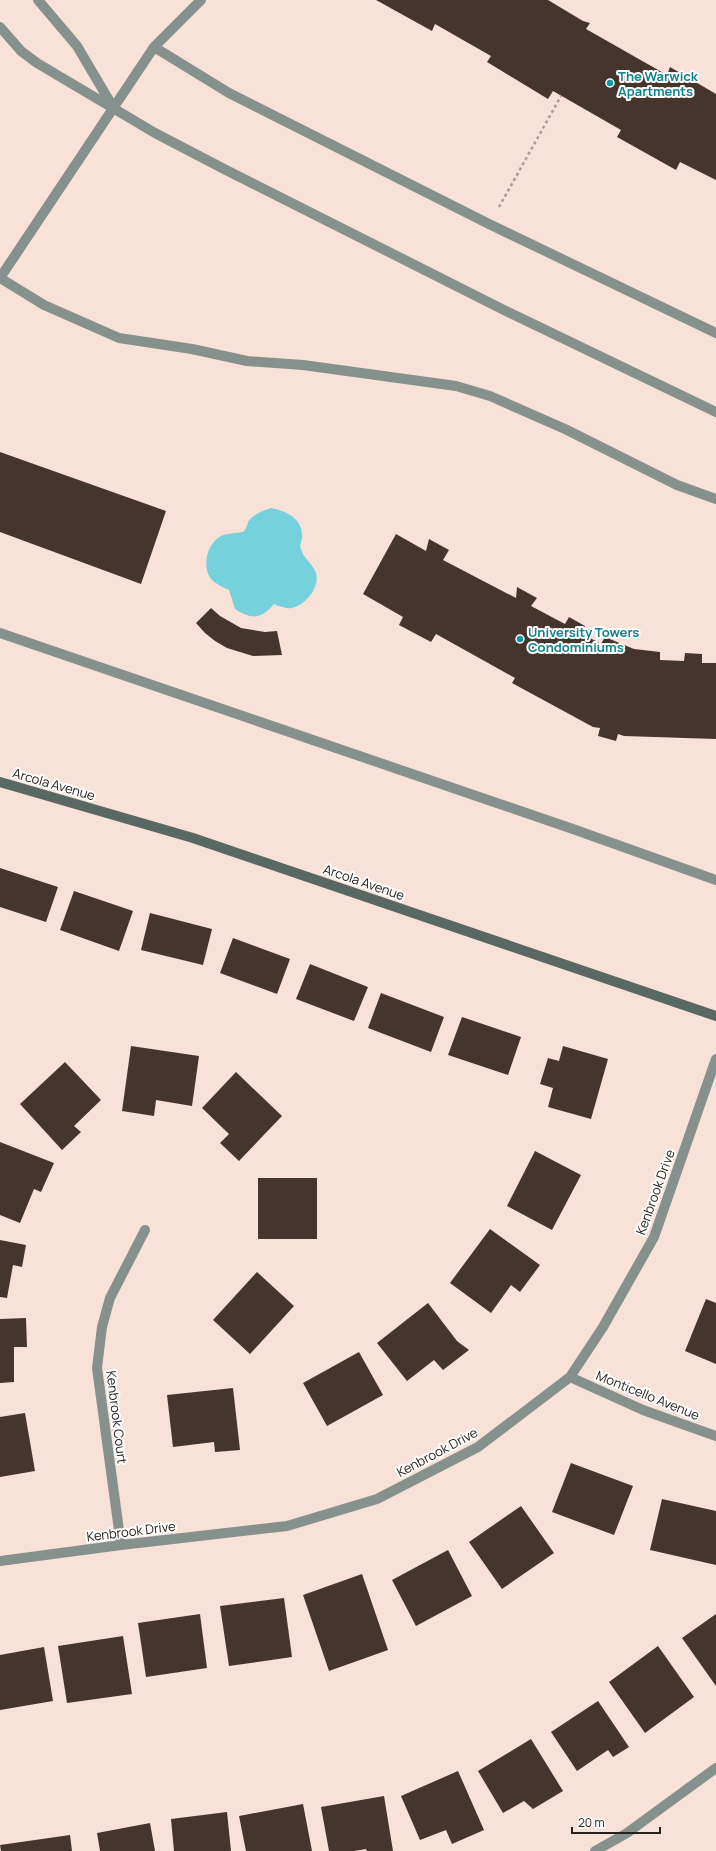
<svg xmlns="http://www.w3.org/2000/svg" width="716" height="1851" viewBox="0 0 716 1851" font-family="Manrope,sans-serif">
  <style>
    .water { fill: #75d1db }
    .building { fill: #46352d }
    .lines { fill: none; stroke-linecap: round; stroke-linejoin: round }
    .path { stroke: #ad9b94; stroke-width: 2.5; stroke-dasharray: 3 3; stroke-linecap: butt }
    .lane { stroke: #86918d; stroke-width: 10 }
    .street { stroke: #86918d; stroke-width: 10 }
    .secondary { stroke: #596863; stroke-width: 10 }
    .culture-dot { fill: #0f9aa8; stroke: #fff; stroke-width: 1.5 }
    .labels { text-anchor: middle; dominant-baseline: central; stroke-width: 4; stroke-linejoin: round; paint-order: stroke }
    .culture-label { font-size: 13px; font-weight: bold; fill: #0d838f; stroke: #fff; text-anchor: start }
    .street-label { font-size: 13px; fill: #28201c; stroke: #fff }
  </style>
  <rect width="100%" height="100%" fill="#f8e1d7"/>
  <path class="water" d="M271,508C287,511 303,519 302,537C302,541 299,545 301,549C303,558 313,564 316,573C320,587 306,605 292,608C286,609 279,606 274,604C261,619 252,620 235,609L229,590C224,588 218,585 213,581C201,569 206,544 221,536C227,533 243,533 244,531C246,529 247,525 248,522C253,514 263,511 271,508Z"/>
  <path class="building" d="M376,0H548L583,21L590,23L586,29L667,75L670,67L716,94V180L680,162L676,170L617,137L621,130L553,91L548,99L487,62L491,56L435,24L432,31Z
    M0,452L166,511L141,584L0,532Z
    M396,534L426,551L429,539L449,550L443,560L516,598L517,587L537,598L531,606L565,624L569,617L585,626L581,633L601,644L605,637L634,649L660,652V660L684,661L685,653L702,654V663H716V739L624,736L618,734L616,741L598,736L600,728L593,727L512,683L515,678L436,634L431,642L399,625L403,617L363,594Z
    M211,608L220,616L241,628L265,632L277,631L282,655L253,656L227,648L215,641L205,633L196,623Z
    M0,868L58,887L46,922L0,907Z
    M74,891L133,911L119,951L60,930Z
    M150,913L212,929L203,965L141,950Z
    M233,938L290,959L277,994L220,973Z
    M310,964L368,987L354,1021L296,999Z
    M381,993L444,1017L431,1052L368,1028Z
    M462,1017L521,1037L508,1075L448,1055Z
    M131,1046L199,1056L192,1106L156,1100L154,1116L122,1111Z
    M563,1046L608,1059L591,1119L548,1107L553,1088L540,1084L548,1058L559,1061Z
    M65,1062L101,1100L74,1126L81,1132L62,1150L20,1104Z
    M236,1072L282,1116L239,1161L220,1143L229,1134L202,1108Z
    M0,1142L54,1163L41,1192L34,1189L20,1223L0,1215Z
    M535,1151L581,1175L552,1230L507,1206Z
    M258,1178H317V1239H258Z
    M490,1229L540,1265L520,1292L511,1285L491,1313L450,1283Z
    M0,1240L26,1245L22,1267L13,1265L7,1298L0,1297Z
    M257,1272L294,1306L250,1354L213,1320Z
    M706,1299L716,1303V1364L685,1351Z
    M428,1303L457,1341L469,1350L443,1370L434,1360L407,1381L377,1343Z
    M26,1318L27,1347H14V1382L0,1383V1319Z
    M359,1352L383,1395L327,1426L303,1383Z
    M233,1388L240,1450L215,1452L214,1442L173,1447L167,1395Z
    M25,1413L35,1471L0,1477V1417Z
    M571,1463L633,1486L614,1535L552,1512Z
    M662,1499L716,1511V1565L650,1550Z
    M521,1506L554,1553L502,1589L469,1542Z
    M448,1550L472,1596L416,1626L392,1580Z
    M362,1574L388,1650L329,1671L303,1595Z
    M284,1598L292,1657L229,1666L220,1606Z
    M200,1614L207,1668L146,1677L138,1623Z
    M716,1614V1686L682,1638Z
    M123,1636L132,1694L67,1703L58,1646Z
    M658,1646L694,1697L645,1733L609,1682Z
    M44,1647L53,1701L0,1710V1655Z
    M598,1701L629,1747L613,1757L608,1750L577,1771L551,1732Z
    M531,1739L563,1791L533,1809L524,1801L503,1813L478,1771Z
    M458,1771L484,1830L452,1844L446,1830L420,1840L401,1796Z
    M384,1796L393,1851H367L366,1849L354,1851H329L321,1807Z
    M303,1804L312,1851H246L239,1816Z
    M227,1812L231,1851H174L171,1819Z
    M150,1823L155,1851H100L97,1833Z
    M70,1835L72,1851H1L0,1845Z"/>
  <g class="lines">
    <path class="path" d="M499,207L561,96"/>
    <path class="lane" d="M38,0L77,46L113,107
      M201,0L154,47L229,93L489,224L716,333
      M0,27L21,51L37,63L155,133L226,170L508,312L716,412
      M0,278L44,305L119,338L192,349L247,361L303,365L456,386L490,396L565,429L677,485L716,499
      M0,278L154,47
      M0,633L570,828L716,880"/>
    <path class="street" d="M570,1377L643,1410L716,1436
      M121,1545L97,1368L102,1327L110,1298L145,1230
      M0,1561L121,1545L287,1526L377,1499L478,1447L570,1377L603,1327L654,1237L716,1059
      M595,1851L627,1833L716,1768"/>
    <path class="secondary" d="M0,782L193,838L716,1016"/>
  </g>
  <g class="culture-dot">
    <circle cx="610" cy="83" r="4"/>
    <circle cx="520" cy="639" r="4"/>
  </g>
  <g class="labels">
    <g class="culture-label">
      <text x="618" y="76">The Warwick<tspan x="618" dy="15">Apartments</tspan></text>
      <text x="528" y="632">University Towers<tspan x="528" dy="15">Condominiums</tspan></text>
    </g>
    <g class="street-label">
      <text transform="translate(54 784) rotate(16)">Arcola Avenue</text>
      <text transform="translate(364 882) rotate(19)">Arcola Avenue</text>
      <text transform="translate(655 1192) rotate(-70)">Kenbrook Drive</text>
      <text transform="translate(648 1395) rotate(22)">Monticello Avenue</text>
      <text transform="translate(117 1417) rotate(83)">Kenbrook Court</text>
      <text transform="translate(437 1452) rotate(-28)">Kenbrook Drive</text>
      <text transform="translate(131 1531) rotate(-7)">Kenbrook Drive</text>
    </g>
  </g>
  <path d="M572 1827v6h88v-6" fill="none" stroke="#28201c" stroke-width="2"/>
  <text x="578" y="1827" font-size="12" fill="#28201c" stroke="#ffffff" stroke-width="3" paint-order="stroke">20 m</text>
</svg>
